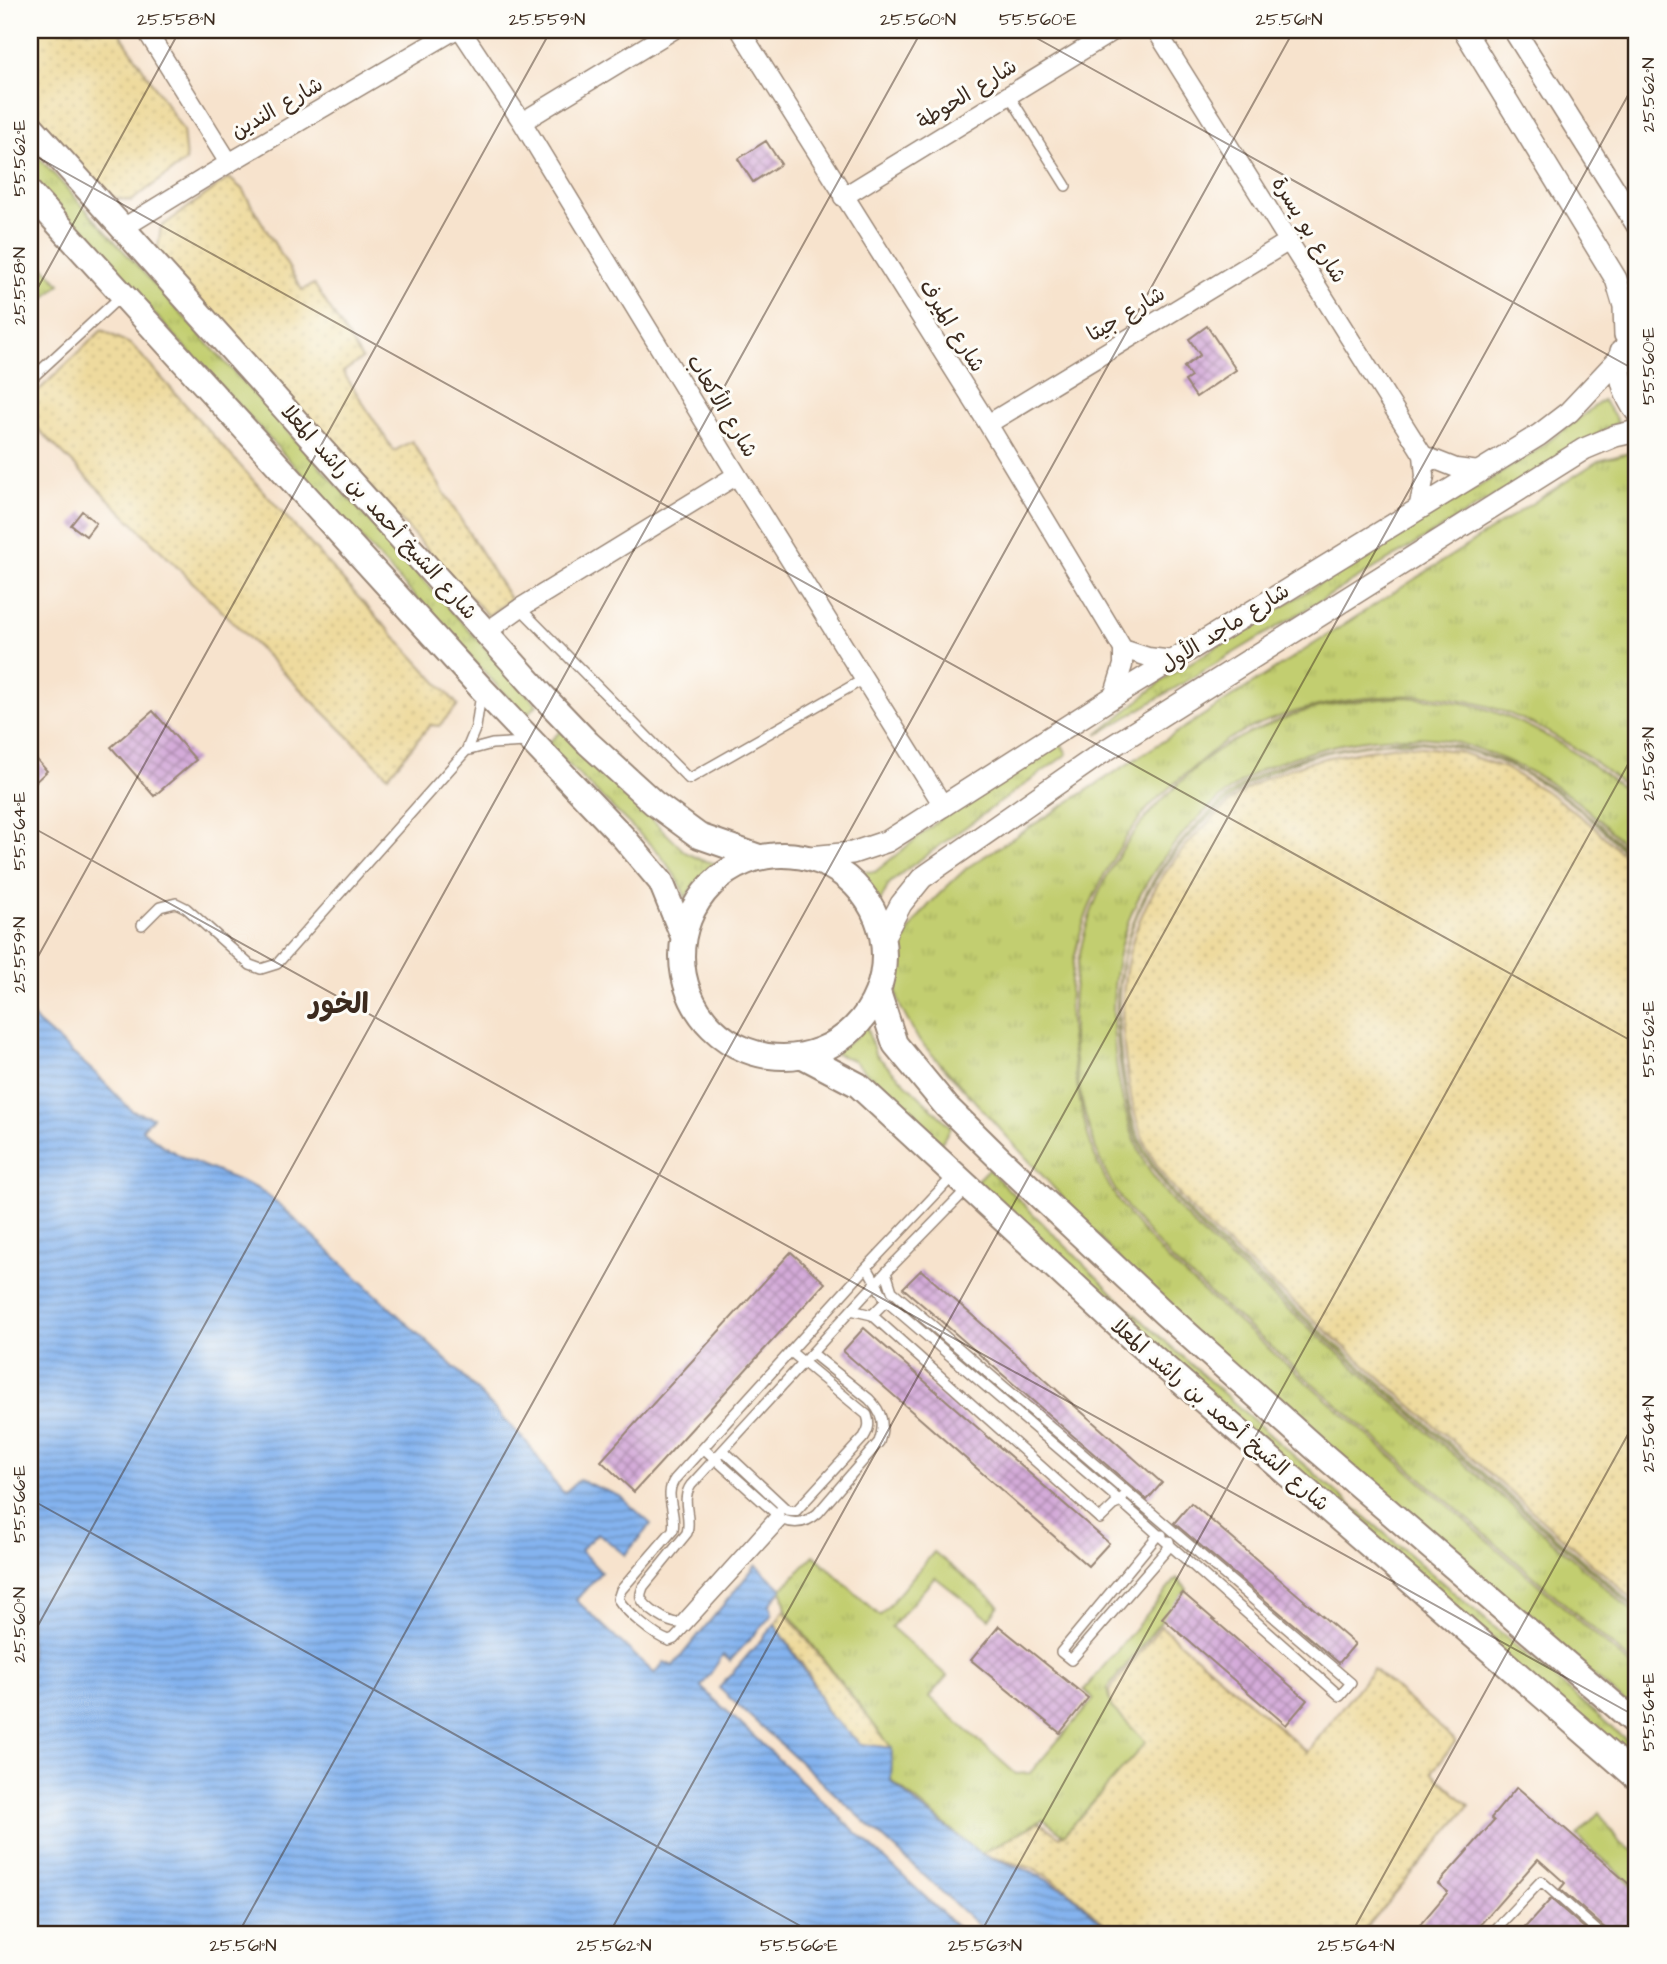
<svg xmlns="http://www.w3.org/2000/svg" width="1667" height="1964" viewBox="0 0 1667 1964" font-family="'Architects Daughter','Playpen Sans Arabic',sans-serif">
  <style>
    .sand { fill: url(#sand-dots); stroke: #94825e; stroke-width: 2 }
    .park { fill: url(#park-tufts); stroke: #7e7c47; stroke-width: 2 }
    .water { fill: url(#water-rules); stroke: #606e86; stroke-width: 2 }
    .building { fill: url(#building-cross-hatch) }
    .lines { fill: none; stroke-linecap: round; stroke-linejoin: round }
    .service-casing { stroke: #998676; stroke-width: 12 }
    .minor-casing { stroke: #998676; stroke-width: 21 }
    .tertiary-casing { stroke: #998676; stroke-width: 24 }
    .secondary-casing { stroke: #998676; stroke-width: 28 }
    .service { stroke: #fff; stroke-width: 9 }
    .minor { stroke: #fff; stroke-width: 18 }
    .tertiary { stroke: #fff; stroke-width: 21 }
    .secondary { stroke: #fff; stroke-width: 24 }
    .ticks { fill: none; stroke: #3b2a1e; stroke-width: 2; stroke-opacity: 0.45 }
    .labels { text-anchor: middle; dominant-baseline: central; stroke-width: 6; stroke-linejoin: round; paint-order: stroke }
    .street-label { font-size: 21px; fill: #3b2a1e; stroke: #fdfcf7 }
    .district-label { font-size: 28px; font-weight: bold; fill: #3b2a1e; stroke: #fdfcf7 }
    .neatline { fill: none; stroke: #3b2a1e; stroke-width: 2.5 }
    .ticks-label { font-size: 18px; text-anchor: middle; fill: #3b2a1e }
  </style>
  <defs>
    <pattern id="sand-dots" width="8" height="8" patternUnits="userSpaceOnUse" patternTransform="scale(1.75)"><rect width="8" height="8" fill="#eeda9e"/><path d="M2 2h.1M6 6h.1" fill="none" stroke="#cdbb88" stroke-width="1.8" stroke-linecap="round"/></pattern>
    <pattern id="park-tufts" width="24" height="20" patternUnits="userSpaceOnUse" patternTransform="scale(1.75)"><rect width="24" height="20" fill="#c2ce70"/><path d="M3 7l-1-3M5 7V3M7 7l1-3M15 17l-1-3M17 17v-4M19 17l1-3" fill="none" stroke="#a8b161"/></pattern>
    <pattern id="water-rules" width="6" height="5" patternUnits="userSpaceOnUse" patternTransform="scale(1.75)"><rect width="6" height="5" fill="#84b3ef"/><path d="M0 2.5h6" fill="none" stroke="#6d92c1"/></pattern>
    <pattern id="building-cross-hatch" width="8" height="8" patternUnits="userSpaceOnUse" patternTransform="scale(1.75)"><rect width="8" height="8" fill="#d4abd9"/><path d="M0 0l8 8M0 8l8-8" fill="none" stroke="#ad8baf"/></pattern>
  </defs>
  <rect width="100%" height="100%" fill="#fdfcf7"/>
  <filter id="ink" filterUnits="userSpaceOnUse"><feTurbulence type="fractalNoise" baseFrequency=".0143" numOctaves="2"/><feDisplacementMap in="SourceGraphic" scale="14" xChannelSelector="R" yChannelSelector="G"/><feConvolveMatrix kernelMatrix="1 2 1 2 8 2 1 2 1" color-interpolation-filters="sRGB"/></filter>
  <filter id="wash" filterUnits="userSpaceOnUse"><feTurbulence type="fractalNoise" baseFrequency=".00686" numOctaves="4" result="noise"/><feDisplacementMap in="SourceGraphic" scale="28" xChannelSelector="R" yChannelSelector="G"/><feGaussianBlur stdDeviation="1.57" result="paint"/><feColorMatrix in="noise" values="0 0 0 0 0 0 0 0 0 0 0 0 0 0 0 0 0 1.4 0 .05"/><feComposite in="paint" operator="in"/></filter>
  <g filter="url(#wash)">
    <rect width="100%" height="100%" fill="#f7e3cd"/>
    <path class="sand" d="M30,30H118L183,130L186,161L131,201L104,195L30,111Z
      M229,178L242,189L302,290L314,284L362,359L343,372L394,451L412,441L510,599L488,616L157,254L161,227Z
      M102,330L132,345L358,597L458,705L439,726L430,725L388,776L30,421V399Z
      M1404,745L1457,751L1505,768L1552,795L1593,826L1637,868V1603L1209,1228C1184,1202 1160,1176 1145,1143C1135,1121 1130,1095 1127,1071C1111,970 1135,891 1210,821C1224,808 1239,792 1255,784C1302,758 1352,752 1404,745Z
      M784,1611L892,1748L861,1744L828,1714L809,1674L775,1624Z
      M1161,1626L1307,1752L1373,1669L1456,1741L1432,1772L1469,1806L1361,1934H1116L1067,1889L1035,1869L981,1854L1039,1822L1060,1837L1146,1742L1111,1707L1109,1691Z"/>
    <path class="park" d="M30,148L537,705L525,716L30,179Z
      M30,252L60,284L30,312Z
      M1603,400L1618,422L1097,735L1167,677L1532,454Z
      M1637,451V796C1589,754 1531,715 1468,701C1431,693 1395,695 1358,699C1313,705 1267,717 1227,740C1215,747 1205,758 1194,767C1177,781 1158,796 1144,813C1104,864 1074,927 1070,992C1068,1020 1072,1049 1076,1076C1080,1105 1086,1136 1098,1163C1114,1203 1144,1234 1173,1265L1637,1671V1713L1166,1311L918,1039C912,1027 902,1013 898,1000C883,942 930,902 968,867L1598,461Z
      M1404,697C1425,699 1448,699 1469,704C1532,720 1588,758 1637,800V857C1624,845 1612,832 1599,820C1560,785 1512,759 1462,744C1420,731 1362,738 1321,749C1296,756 1268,764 1247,778C1187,819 1131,885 1118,959C1111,995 1112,1032 1117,1069C1121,1095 1127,1122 1137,1146C1151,1180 1177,1207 1202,1234L1637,1615V1667L1175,1263C1147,1233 1115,1199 1100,1160C1049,1028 1068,888 1173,789C1190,773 1210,752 1231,742C1262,726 1295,712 1330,705C1354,701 1379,699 1404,697Z
      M562,730L685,852L701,860L718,864C703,873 694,882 686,898L678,880L659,853L547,744Z
      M1404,739L1458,746L1507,763L1556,790L1597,822L1637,861V864C1622,851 1610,836 1595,823C1557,789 1508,760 1458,748C1412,737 1361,743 1317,755C1295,761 1273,770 1253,781C1243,786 1233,796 1224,804C1176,843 1135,897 1123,960C1116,997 1117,1033 1123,1070C1127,1095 1131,1124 1143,1146C1160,1180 1180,1203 1206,1230L1637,1608V1611L1204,1232C1178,1204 1159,1182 1141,1148C1129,1125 1125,1096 1121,1071C1106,973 1130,889 1202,820C1217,806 1234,789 1251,779C1298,752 1351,746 1404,739Z
      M1059,740L1067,754L903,872L889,884L880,902L858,871L875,872L974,792Z
      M866,1025L875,1054L951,1127L941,1143L853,1060L833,1053L857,1037Z
      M988,1169L1128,1308L1279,1443L1637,1749V1773L1326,1507L976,1181Z
      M934,1552L999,1605L989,1619L935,1577L891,1627L947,1676L929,1697L1016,1774L1030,1773L1094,1699L1084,1690L1177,1578L1187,1589L1107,1689L1111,1707L1146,1742L1064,1835L1043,1819L981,1854L891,1780L892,1748L786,1610L782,1589L814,1555L880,1616Z
      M1599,1812L1620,1843L1637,1853V1889L1577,1836Z"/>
    <path class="water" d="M30,1012L38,1023L94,1072L132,1111L153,1117L142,1129C179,1163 212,1167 254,1187C266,1192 276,1202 285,1210L458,1371L530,1446L553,1481L564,1493L579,1480L620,1496L651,1524L625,1555L598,1533L580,1550L601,1572L576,1600L655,1674L664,1662L673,1666L756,1565L782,1589L770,1604L772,1615L730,1661L723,1655L701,1687L965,1934H30Z
      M775,1624L810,1679L828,1714L861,1744L892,1748L891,1781L915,1803L981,1854L1032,1872L1067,1891L1115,1934H988L719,1688Z"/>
    <g id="blocks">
      <path class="building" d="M766,141L781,164L753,182L738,159Z
        M1207,326L1236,370L1196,397L1185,381L1191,377L1184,367L1200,355L1189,339Z
        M82,511L96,523L86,536L71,525Z
        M153,711L196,760L154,796L111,747Z
        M30,752L47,771L30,787Z
        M791,1252L825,1283L634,1492L601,1461Z
        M921,1270L1162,1483L1147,1500L903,1288Z
        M864,1328L1109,1543L1088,1566L843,1351Z
        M1191,1503L1355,1644L1339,1663L1174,1523Z
        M1183,1593L1307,1700L1286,1725L1162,1618Z
        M999,1626L1088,1698L1060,1733L971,1660Z
        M1517,1787L1637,1891V1934H1608L1606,1929L1560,1889L1565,1883L1538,1859L1472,1934H1412L1448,1892L1438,1884L1494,1821L1491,1818Z
        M1551,1899L1591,1934H1519Z"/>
    </g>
  </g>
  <g filter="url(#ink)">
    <use href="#blocks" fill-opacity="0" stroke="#998676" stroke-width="2"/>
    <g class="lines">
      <defs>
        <path id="service" d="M1009,95L1066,186
          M30,380L121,296
          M520,608L689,779L864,679
          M466,751L492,744L526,742
          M142,925L160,907L176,903L186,908L250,965L261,969L277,964L466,751L476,727L481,694
          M867,1267L886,1301L872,1315
          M886,1272L892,1291L1351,1683L1340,1696L1119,1500L886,1301
          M851,1310L872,1315L1100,1519L1123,1497
          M703,1448L783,1520C796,1525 807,1523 818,1513L879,1442C885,1424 883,1413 869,1399L812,1353
          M724,1451L787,1510L796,1511L864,1437C869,1429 870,1424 867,1415L791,1352
          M783,1507L679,1623C669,1624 645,1608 641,1598C640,1593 642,1591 643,1587L687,1533C692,1516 680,1500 691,1485L886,1272L967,1189
          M783,1520L674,1639L669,1641C654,1636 626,1612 618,1599L621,1590L673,1530C677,1512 663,1495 675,1479L867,1267L954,1175
          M1162,1535H1158L1061,1652L1071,1660L1170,1546L1169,1541
          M1491,1934L1541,1881L1601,1934"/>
        <path id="minor" d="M146,30L229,163
          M461,30L522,122L737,475L944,807
          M740,30L988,424L1123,649V665L1113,697
          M1156,30L1423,455L1425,476L1418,509
          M522,122L673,30
          M843,197L1115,30
          M123,228L229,163L455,30
          M988,424L1289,241
          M1423,455L1456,468L1479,471
          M486,632L520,608L737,475
          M1123,649L1148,657L1173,660"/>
        <path id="tertiary" d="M1464,30L1616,279L1624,306L1625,335
          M1514,30L1637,225
          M1621,351C1617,371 1624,397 1637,413
          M810,857L852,853L888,841L1113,697L1539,435L1569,412L1620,358
          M883,938L901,904L922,878L1100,754L1584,449L1615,436L1637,431"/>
        <path id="secondary" d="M30,125L543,696L588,743L654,803L699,836L759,857
          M30,193L481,688L624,838L661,882L683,936
          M682 956a101 101 0 1 1 202 0a101 101 0 1 1-202 0Z
          M878,992L895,1044L947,1107L1000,1159L1164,1313L1315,1448L1637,1724
          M803,1056L858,1085L1137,1343L1637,1778"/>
      </defs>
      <use href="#service" class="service-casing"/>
      <use href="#minor" class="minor-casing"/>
      <use href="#tertiary" class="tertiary-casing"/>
      <use href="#secondary" class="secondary-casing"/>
      <use href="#service" class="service"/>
      <use href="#minor" class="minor"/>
      <use href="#tertiary" class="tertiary"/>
      <use href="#secondary" class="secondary"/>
    </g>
  </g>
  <path class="ticks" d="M1022,30L1637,371M30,153L1637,1044M30,302L180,30M30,826L1637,1717M30,971L551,30M30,1499L815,1934M30,1640L922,30M238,1934L1294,30M609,1934L1637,79M980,1934L1637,748M1351,1934L1637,1418"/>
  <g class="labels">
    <g class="street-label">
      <text transform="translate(967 94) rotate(-32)">شارع الحوطة</text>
      <text transform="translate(277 108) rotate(-30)">شارع الندين</text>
      <text transform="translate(1309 230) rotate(58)">شارع بو يسرة</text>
      <text transform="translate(1126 314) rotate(-31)">شارع جيتا</text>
      <text transform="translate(952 326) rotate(58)">شارع الميرف</text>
      <text transform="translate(722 406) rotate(59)">شارع الأكعاب</text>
      <text transform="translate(379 512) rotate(48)">شارع الشيخ أحمد بن راشد المعلا</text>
      <text transform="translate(1225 628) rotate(-32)">شارع ماجد الأول</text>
      <text transform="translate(1220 1415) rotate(41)">شارع الشيخ أحمد بن راشد المعلا</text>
    </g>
    <g class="district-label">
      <text x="339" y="1004">الخور</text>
    </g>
  </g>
  <rect width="1667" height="1964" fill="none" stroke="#fdfcf7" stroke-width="77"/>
  <rect x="38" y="38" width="1590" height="1888" class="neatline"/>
  <g class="ticks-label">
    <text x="176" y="25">25.558°N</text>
    <text x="547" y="25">25.559°N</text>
    <text x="918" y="25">25.560°N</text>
    <text x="1038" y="25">55.560°E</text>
    <text x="1289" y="25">25.561°N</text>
    <text transform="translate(1648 95) rotate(-90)" y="6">25.562°N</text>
    <text transform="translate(19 158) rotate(-90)" y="6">55.562°E</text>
    <text transform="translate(19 286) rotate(-90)" y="6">25.558°N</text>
    <text transform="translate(1648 366) rotate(-90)" y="6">55.560°E</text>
    <text transform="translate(1648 764) rotate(-90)" y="6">25.563°N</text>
    <text transform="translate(19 831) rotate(-90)" y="6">55.564°E</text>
    <text transform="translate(19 955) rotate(-90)" y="6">25.559°N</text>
    <text transform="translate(1648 1039) rotate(-90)" y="6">55.562°E</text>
    <text transform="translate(1648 1434) rotate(-90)" y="6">25.564°N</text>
    <text transform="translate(19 1504) rotate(-90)" y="6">55.566°E</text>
    <text transform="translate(19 1625) rotate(-90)" y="6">25.560°N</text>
    <text transform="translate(1648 1712) rotate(-90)" y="6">55.564°E</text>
    <text x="243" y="1951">25.561°N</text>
    <text x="614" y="1951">25.562°N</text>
    <text x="799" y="1951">55.566°E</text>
    <text x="985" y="1951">25.563°N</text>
    <text x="1356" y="1951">25.564°N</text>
  </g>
</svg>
